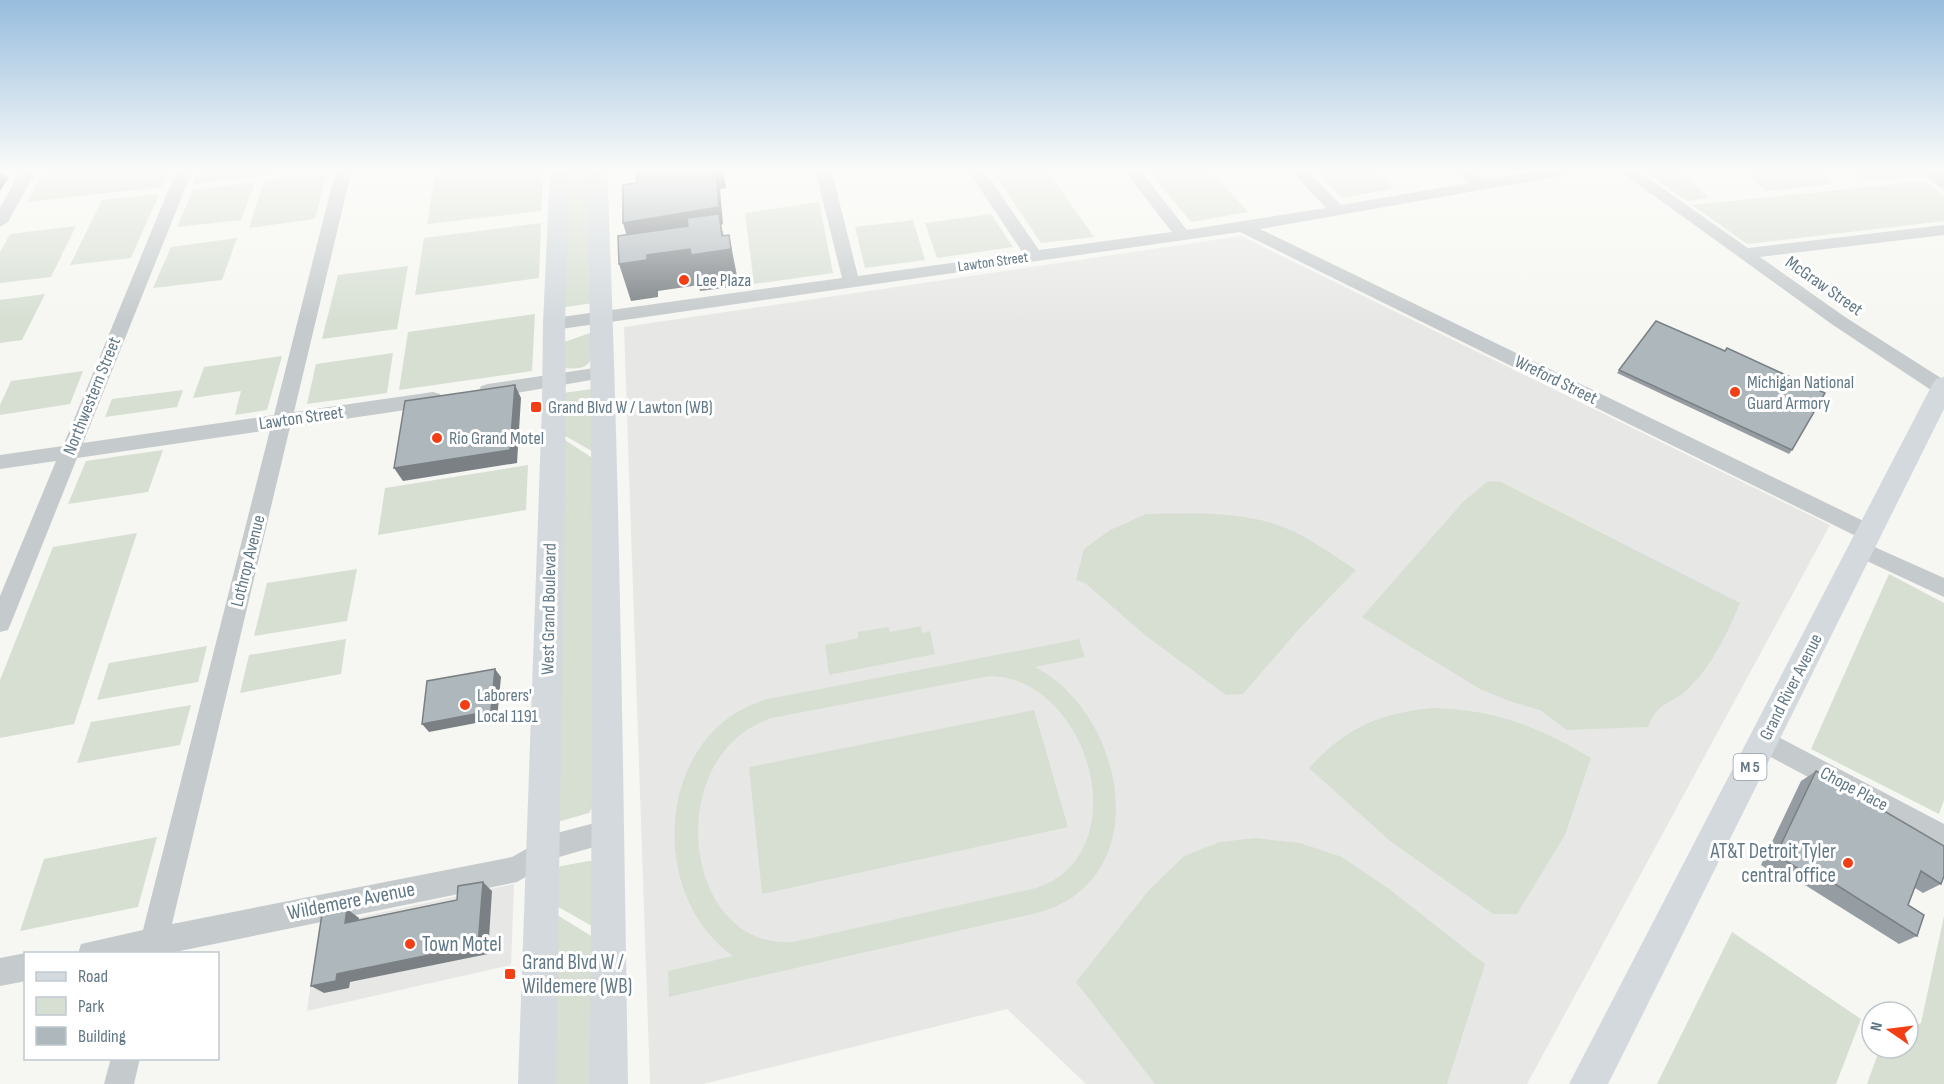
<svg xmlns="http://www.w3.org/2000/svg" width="1944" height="1084" viewBox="0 0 1944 1084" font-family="'Sofia Sans Condensed',sans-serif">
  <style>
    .built { fill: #e7e8e6 }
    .green { fill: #d7dfd3; fill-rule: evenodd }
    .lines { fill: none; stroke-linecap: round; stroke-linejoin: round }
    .minor { fill: #c5cacc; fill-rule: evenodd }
    .major { fill: #d3d9dd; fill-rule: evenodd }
    .wall { fill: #969da2 }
    .shaded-wall { fill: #7a8084 }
    .building { fill: #aeb7bc; stroke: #7a8084; stroke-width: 1.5 }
    .poi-dot { fill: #f33f15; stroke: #fff; stroke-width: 2 }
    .labels { text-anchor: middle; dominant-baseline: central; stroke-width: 6; stroke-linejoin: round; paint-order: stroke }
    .far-street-label { font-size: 15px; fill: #627886; stroke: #fff }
    .shield { fill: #fff; stroke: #91a0aa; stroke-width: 1.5 }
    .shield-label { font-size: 16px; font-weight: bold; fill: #627886 }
    .poi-label { font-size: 18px; fill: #627886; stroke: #fff; text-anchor: start }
    .street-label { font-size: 18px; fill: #627886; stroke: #fff }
    .near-poi-label { font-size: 21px; fill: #627886; stroke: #fff; text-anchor: start }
    .near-street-label { font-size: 21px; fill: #627886; stroke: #fff }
  </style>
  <rect width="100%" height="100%" fill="#f6f6f2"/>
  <path class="built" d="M1241,236L1830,525L1527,1084H1086L1007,1009L703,1084H650L624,327Z
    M514,884L511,965L307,1011L319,926Z"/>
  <path class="green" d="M59,169H170L162,187L27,202L44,171Z
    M199,169H323L193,184Z
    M436,169H544L541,211L427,224Z
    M568,169H592L593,303L565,307Z
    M991,169H1046L1094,237L1041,243Z
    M1147,169H1209L1248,212L1191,222Z
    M1315,169H1376L1394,188L1342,198Z
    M1641,169H1680L1709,198L1687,201Z
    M1742,169H1817L1834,184L1765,191Z
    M1851,169H1914L1921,175L1865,181Z
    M327,173L315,219L249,228L264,181Z
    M1925,181L1944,196V221L1747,244L1692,205Z
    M255,182L241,220L177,227L193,190Z
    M159,194L131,258L70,265L102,200Z
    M819,202L833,273L754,284L745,213Z
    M991,214L1013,247L937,258L925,223Z
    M913,220L925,260L865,268L855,227Z
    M541,223L539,278L415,295L424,238Z
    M76,226L51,277L0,283V252L10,234Z
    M237,238L222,280L153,288L171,247Z
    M408,266L397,329L322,339L338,275Z
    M45,294L22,340L0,343V300Z
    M535,314L532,371L399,390L408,332Z
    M593,332C593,354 596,372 566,368L563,364L564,342Z
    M393,353L387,393L307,404L316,364Z
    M282,356L267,410L235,415L241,391L193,398L204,367Z
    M83,371L70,404L0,415V405L11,381Z
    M593,389L595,453L562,434L563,393Z
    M183,390L177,407L105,417L112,399Z
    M562,438L594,459V805L589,813L561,821L557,820Z
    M163,450L148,492L68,504L86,461Z
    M528,465L526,510L378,535L385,488Z
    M1488,481L1501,482L1740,603C1728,632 1713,664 1690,687C1673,705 1660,698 1648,727L1567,730L1540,710L1512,702L1480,689L1362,617L1463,502Z
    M1146,514C1189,513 1233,511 1275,524C1304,533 1331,554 1356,570L1299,629L1243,694L1226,695L1146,636L1085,583L1076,580L1084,549L1110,530Z
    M137,533L74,724L0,738V680L53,547Z
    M357,569L347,621L254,636L267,583Z
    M1889,574L1944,603V800L1939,814L1811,749Z
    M921,626L922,633L930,631L935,654L829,675L825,645L858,638V632L888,627L890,632Z
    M346,639L341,674L240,693L249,655Z
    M1079,639L1085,657L1035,667C1126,714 1158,881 1037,913L669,997L668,971L733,956C644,893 657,729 768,699ZM990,676C1090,678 1139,854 1036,888L793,942C681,950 661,753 772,718Z
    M207,646L198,682L97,700L109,663Z
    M191,705L180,745L77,763L91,722Z
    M1431,708C1493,709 1538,726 1591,758L1565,835L1517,914H1493L1390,841L1309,768C1346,728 1377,714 1431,708Z
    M1034,710L1068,827L762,894L749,767Z
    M157,837L138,907L20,931L44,859Z
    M1255,838L1300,843L1342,857L1389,889L1485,964L1447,1084H1155L1076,982L1149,890L1184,856L1220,842Z
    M589,861H595L599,930L553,904L556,870L561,866Z
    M554,913L596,939L597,1084H551Z
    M1944,916V1084H1867L1880,1048H1908V1029L1921,1023Z
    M1732,932L1861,1019L1836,1084H1657Z"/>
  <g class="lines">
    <path class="minor" d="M21,169H37L8,222L0,227V208Z
      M177,169H193L83,443L274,415L336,169H352L294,412L433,392L440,394L442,399L440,404L433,406L290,427L172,924L512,857L553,834L606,820L615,823L619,832L615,841L559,857L517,882L165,954H78L81,944L143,930L270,430L77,458L11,623L8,630L0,632V596L56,461L0,469V455L63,446Z
      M815,169H831L858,276L1023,253L967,169H983L1039,250L1172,232L1123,169H1139L1187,230L1326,208L1289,169H1306L1341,205L1469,183L1454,169H1471L1484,180L1546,169H1580L1572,174L1260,229L1876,527L1879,533L1876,539L1869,541L1862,539L1240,232L554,330L548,328L545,324L548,320L554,318L842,278Z
      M1617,169H1635L1748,248L1944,225V235L1760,257L1845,317L1944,380V396L1937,394L1833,325Z
      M1917,169H1935L1944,176V189L1939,187Z
      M601,367L608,369L610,373L608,377L488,398L481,396L479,391L481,386L488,384Z
      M1861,541L1944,578V597L1854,555L1850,549L1854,543Z
      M1763,729L1944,824V850L1754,748L1751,740L1754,732Z
      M26,953V981L0,986V958Z
      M111,1058H140L134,1084H104Z"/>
    <path class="major" d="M550,169H570L565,324L566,406L556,1084H518L542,406L543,324Z
      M587,169H607C620,474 623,779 628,1084H590C592,779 594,474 587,169Z
      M1944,377V409L1608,1084H1569L1932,385L1936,379Z"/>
  </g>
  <path class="wall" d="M1656,321L1792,450L1789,454L1617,373Z
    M1816,771L1941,884L1923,893L1915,888L1908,905L1917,936L1899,944L1797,880L1791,884L1761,865L1801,781Z"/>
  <path class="shaded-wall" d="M0,169H1L8,178L0,191Z
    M722,169H723L726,188L720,189L723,224L721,225L727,250L729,235L739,286L700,291L699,285L658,291V297L631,301L619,264L647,255L690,249L725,250L628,240L623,223Z
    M515,385L521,398L517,463L403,481L394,468Z
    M495,669L501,677L497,719L429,732L422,724Z
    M483,882L492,891L488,954L350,982L349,988L324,993L311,986L337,974L478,945Z
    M347,909L359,918L357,931L345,923Z"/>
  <path class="building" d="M636,169H722V171L716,172L719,207L623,223V185L637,183Z
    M719,214L722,236L729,235L731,249L691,255L690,249L647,255V260L619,264L618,236L688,226L687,218Z
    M1656,321L1725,351L1727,348L1825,393L1792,450L1619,370Z
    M515,385L510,450L394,468L405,401Z
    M495,669L491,711L422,724L427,681Z
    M1816,771L1944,846V876L1941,884L1921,871L1908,905L1924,915L1917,936L1810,868L1807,874L1776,855Z
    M483,882L478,945L337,974L336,981L311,986L322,914L347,909L345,923L457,900L458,886Z"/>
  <linearGradient id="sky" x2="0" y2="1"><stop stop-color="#97bdde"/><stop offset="0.53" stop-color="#fbfbf9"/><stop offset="1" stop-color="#fbfbf9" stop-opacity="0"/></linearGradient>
  <rect width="1944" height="321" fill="url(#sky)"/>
  <g class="poi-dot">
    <circle cx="684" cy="280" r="6"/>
    <circle cx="1735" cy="392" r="6"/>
    <rect x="530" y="401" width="12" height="12" rx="3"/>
    <circle cx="437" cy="438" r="6"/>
    <circle cx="465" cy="705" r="6"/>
    <circle cx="1848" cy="863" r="6"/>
    <circle cx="410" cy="944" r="6"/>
    <rect x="504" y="968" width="12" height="12" rx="3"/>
  </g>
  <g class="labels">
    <g class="far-street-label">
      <text transform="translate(993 262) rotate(-8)">Lawton Street</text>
    </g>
    <rect class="shield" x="1733.5" y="754" width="33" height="26" rx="4.5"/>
    <g class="shield-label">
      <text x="1750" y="767">M 5</text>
    </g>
    <g class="poi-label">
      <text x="696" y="280">Lee Plaza</text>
      <text x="1747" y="382">Michigan National<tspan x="1747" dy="21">Guard Armory</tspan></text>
      <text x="548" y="407">Grand Blvd W / Lawton (WB)</text>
      <text x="449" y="438">Rio Grand Motel</text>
      <text x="477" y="695">Laborers'<tspan x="477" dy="21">Local 1191</tspan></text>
    </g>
    <g class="street-label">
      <text transform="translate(1824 286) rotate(35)">McGraw Street</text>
      <text transform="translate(1556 380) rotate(26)">Wreford Street</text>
      <text transform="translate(92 396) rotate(-68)">Northwestern Street</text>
      <text transform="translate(301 418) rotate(-8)">Lawton Street</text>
      <text transform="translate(248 561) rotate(-76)">Lothrop Avenue</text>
      <text transform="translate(549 609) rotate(-89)">West Grand Boulevard</text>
      <text transform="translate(1791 687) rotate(-63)">Grand River Avenue</text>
      <text transform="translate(1854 789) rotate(28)">Chope Place</text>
    </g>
    <g class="near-poi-label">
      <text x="1836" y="851" text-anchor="end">AT&amp;T Detroit Tyler<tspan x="1836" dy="24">central office</tspan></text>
      <text x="422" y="944">Town Motel</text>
      <text x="522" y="962">Grand Blvd W /<tspan x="522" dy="24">Wildemere (WB)</tspan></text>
    </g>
    <g class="near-street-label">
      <text transform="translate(351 901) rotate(-11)">Wildemere Avenue</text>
    </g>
  </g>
  <rect x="24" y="952" width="195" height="108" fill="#ffffff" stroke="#c0c9cf" stroke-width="1.5"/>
  <rect x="36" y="972" width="30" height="9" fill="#d3d9dd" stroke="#c0c9cf" stroke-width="1.5"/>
  <text x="78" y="982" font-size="18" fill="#627886">Road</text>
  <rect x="36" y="997" width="30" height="18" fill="#d7dfd3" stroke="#c0c9cf" stroke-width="1.5"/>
  <text x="78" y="1012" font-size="18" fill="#627886">Park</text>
  <rect x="36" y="1027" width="30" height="18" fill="#aeb7bc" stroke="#c0c9cf" stroke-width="1.5"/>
  <text x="78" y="1042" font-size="18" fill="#627886">Building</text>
  <g transform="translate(1890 1030) rotate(284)"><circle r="28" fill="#ffffff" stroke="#c0c9cf" stroke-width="1.5"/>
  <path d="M0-4.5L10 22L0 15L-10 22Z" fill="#f33f15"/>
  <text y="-9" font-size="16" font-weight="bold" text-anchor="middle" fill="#627886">N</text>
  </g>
</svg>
